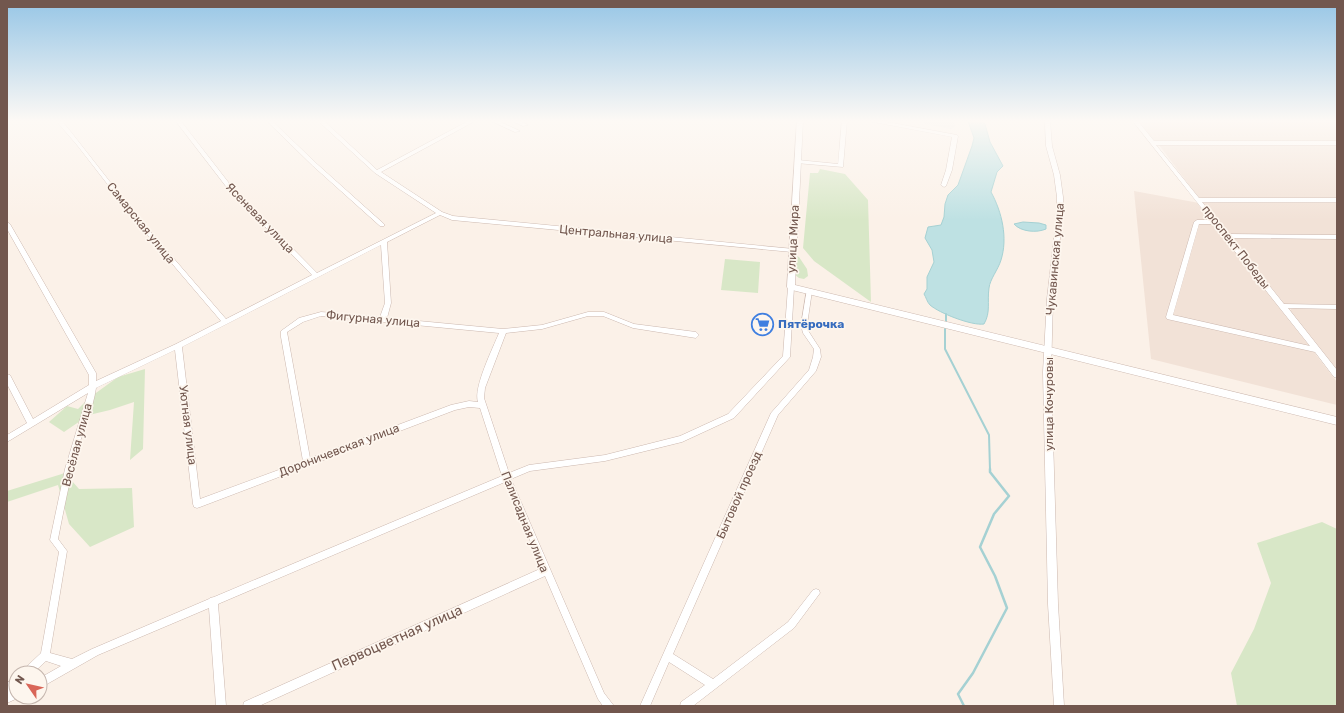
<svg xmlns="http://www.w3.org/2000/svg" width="1344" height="713" viewBox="0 0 1344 713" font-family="Rubik,sans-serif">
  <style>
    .residential { fill: #f2e2d7 }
    .industrial { fill: #ebe5e1 }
    .green { fill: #d8e7c7 }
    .water { fill: #bee1e3; stroke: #a5d1d3 }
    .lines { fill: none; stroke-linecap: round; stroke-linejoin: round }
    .stream-far1 { stroke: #a5d1d3; stroke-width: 2 }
    .stream { stroke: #a5d1d3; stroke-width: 2.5 }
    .minor-casing { stroke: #ccb8af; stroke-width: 1 }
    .tertiary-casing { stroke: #ccb8af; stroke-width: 1 }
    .minor { fill: #fff; fill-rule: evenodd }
    .tertiary { fill: #fff; fill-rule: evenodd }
    .labels { text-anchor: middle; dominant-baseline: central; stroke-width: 3.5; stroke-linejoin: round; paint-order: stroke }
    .street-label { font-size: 12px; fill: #72574e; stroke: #fdf6ee }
    .shop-label { font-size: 12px; font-weight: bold; fill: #366cbe; stroke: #fdf6ee; text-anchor: start }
    .near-street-label { font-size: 14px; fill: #72574e; stroke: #fdf6ee }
  </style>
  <rect width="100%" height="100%" fill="#fbf1e8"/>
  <path class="residential" d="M1335,120L1337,122V141H1156L1152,139L1137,121Z
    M1337,144V199H1205L1198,197L1159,145Z
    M1134,191L1199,203L1337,382V405L1151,359Z
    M1203,203H1337V236L1231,234L1225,231Z
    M1233,238H1337V306L1284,304Z
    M1296,308L1337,309V371L1290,311L1291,309Z"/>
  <path class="industrial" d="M954,120L955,126L952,129L924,124L922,120Z"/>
  <path class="green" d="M820,169L845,174L868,200L871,302L814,261L803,248L810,173H818Z
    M796,256L799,257L807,269L808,276L804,279L799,278L795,275Z
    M725,259L760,262L758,293L721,290Z
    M145,369L143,449L130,460L134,402L110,410L89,415L64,432L49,422L67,406L78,409L89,398L118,377Z
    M65,473L79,489L132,488L134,527L90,547L69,524L58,485L7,502V491Z
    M1322,522L1337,529V706H1237L1231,673L1254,629L1271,583L1257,543Z"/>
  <path class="water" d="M980,120L985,124L990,142L1003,166L997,172L991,192C1002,212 1008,238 1001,260C998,270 990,279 989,288C987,302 991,312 984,324C972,326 939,313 930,305C927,302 926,297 924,294L927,289V277L934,262L932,250L925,238L928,227L941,225L944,217L945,204L948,195L958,185L972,146L974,138L968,121Z
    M1023,222L1039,223L1046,225V229C1037,233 1021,232 1014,224Z"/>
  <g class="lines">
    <path class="stream-far1" d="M946,314V322
      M945,329V349L989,435L990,470"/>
    <path class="stream" d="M964,706L958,694L973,673L1007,608L995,576L980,547L994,514L1009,496L990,472V469"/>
    <defs>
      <path id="minor" d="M175,120H180L232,187L317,273L436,213L375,173L317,120H323L377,170L470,120H477L381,172L442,212L453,216L794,249L795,250L792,252L452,220L440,215L387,242L391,303L387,318L503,329L542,325L588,312H604L634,324L696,332L699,335L696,338L633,328L603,316H588L542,329L506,333L485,388L484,398L509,473L529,465L605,455L680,436L728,414L783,356L788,287L791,285L794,287L790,357L734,418L682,442L605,461L530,471L511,479L604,693L614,706H603L598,699L545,576L259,706H243L244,702L542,568L505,482L218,604L226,706H216L209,608L98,655L40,688V678L61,666L46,661L33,673H21L23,670L41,653L59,552L50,540L65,469L88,393L7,442V435L27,423L7,384V374L10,375L33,419L89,385V375L7,229V222L10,224L96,373V381L176,344L221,321L140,226L77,145L58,123V121H62L71,132L132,210L226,319L312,275L228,189ZM381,245L385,303L380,317L321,312L299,318L281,331V337L303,461L200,499L182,347ZM321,316L499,333C493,348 473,388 478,402L469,401L451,405L310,458L287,332L303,322ZM175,350L193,504L194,507L197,508L200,507L455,410L469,407L480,408L502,476L214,597L210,598L209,599L92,649L72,659L50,653L67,551L58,539C64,508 70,478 78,448C84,428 93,409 96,388Z
        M266,120H271L317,164L384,224V226H380L313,166Z
        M489,120H496L520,131L515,132Z
        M510,120H518L528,125L523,126Z
        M842,120H847L843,167L796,163V161L798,160L838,164Z
        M863,120H876L957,135L958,136L952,170L946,186L944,187L941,185L946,170L952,137Z
        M1045,120H1050L1052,146L1060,175L1063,197V212L1053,299L1051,372L1058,604L1064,706H1054L1048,604L1043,372L1047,299L1057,212V197L1054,175L1046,146Z
        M1132,120H1137L1154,141H1337V145H1156L1199,198H1337V202H1202L1228,234L1337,235V239L1231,238L1284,304L1337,305V309L1288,308L1337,370V378L1334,377L1315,352L1167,319L1166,317L1194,222L1197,220H1211ZM1199,224H1213L1310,346L1173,315Z
        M807,289H809L812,291L807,325L809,332L820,349L821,357L816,371L778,415L673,654L713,679L788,622L813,590L816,589L819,590L820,593L794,628L693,706H680L681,702L705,685L669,662L650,706H640L771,413L809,370L813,357L814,349L803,333L801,325Z
        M16,677V689L15,690L16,689V697H20L7,703V683Z"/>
      <path id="tertiary" d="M797,120H803L795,285L1337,417V425L788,289L787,287Z"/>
    </defs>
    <use href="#minor" class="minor-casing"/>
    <use href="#tertiary" class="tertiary-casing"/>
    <use href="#minor" class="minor"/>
    <use href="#tertiary" class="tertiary"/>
  </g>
  <linearGradient id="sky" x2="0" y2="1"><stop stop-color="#97c6e6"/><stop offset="0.55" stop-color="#fdf9f5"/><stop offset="1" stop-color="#fdf9f5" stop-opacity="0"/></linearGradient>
  <rect width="1344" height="220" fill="url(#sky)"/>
  <defs>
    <symbol id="supermarket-ring" viewBox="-11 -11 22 22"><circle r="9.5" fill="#fdf6ee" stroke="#3f7fe0" stroke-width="1.5"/><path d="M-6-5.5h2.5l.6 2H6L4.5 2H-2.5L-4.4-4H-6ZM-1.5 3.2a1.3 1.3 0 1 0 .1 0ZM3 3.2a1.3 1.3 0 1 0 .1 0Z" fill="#3f7fe0"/></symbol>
  </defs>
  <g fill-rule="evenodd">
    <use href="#supermarket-ring" x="750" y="312" width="25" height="25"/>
  </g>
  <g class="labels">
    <g class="street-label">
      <text transform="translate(260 218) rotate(46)">Ясеневая улица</text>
      <text transform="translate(141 223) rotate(51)">Самарская улица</text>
      <text transform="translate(616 234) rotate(5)">Центральная улица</text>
      <text transform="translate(793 239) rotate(-87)">улица Мира</text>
      <text transform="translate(1236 247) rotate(52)">проспект Победы</text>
      <text transform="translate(1055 259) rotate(-85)">Чукавинская улица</text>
      <text transform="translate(373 319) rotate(5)">Фигурная улица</text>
      <text transform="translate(1049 404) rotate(-90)">улица Кочуровы</text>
      <text transform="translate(188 425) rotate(83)">Уютная улица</text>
      <text transform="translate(77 445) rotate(-75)">Весёлая улица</text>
      <text transform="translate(339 450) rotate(-21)">Дороничевская улица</text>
      <text transform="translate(739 495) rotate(-66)">Бытовой проезд</text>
      <text transform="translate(525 522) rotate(68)">Палисадная улица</text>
    </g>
    <g class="shop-label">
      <text x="778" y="324">Пятёрочка</text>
    </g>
    <g class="near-street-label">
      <text transform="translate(397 638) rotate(-24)">Первоцветная улица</text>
    </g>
  </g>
  <rect width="1344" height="713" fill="none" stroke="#72574e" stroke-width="16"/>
  <g transform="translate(28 685) rotate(304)"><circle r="19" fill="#fdf6ee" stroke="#c5b6ae"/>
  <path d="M0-3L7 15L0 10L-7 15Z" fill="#d96658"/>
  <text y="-6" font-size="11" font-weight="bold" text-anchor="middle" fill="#72574e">N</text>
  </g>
</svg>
